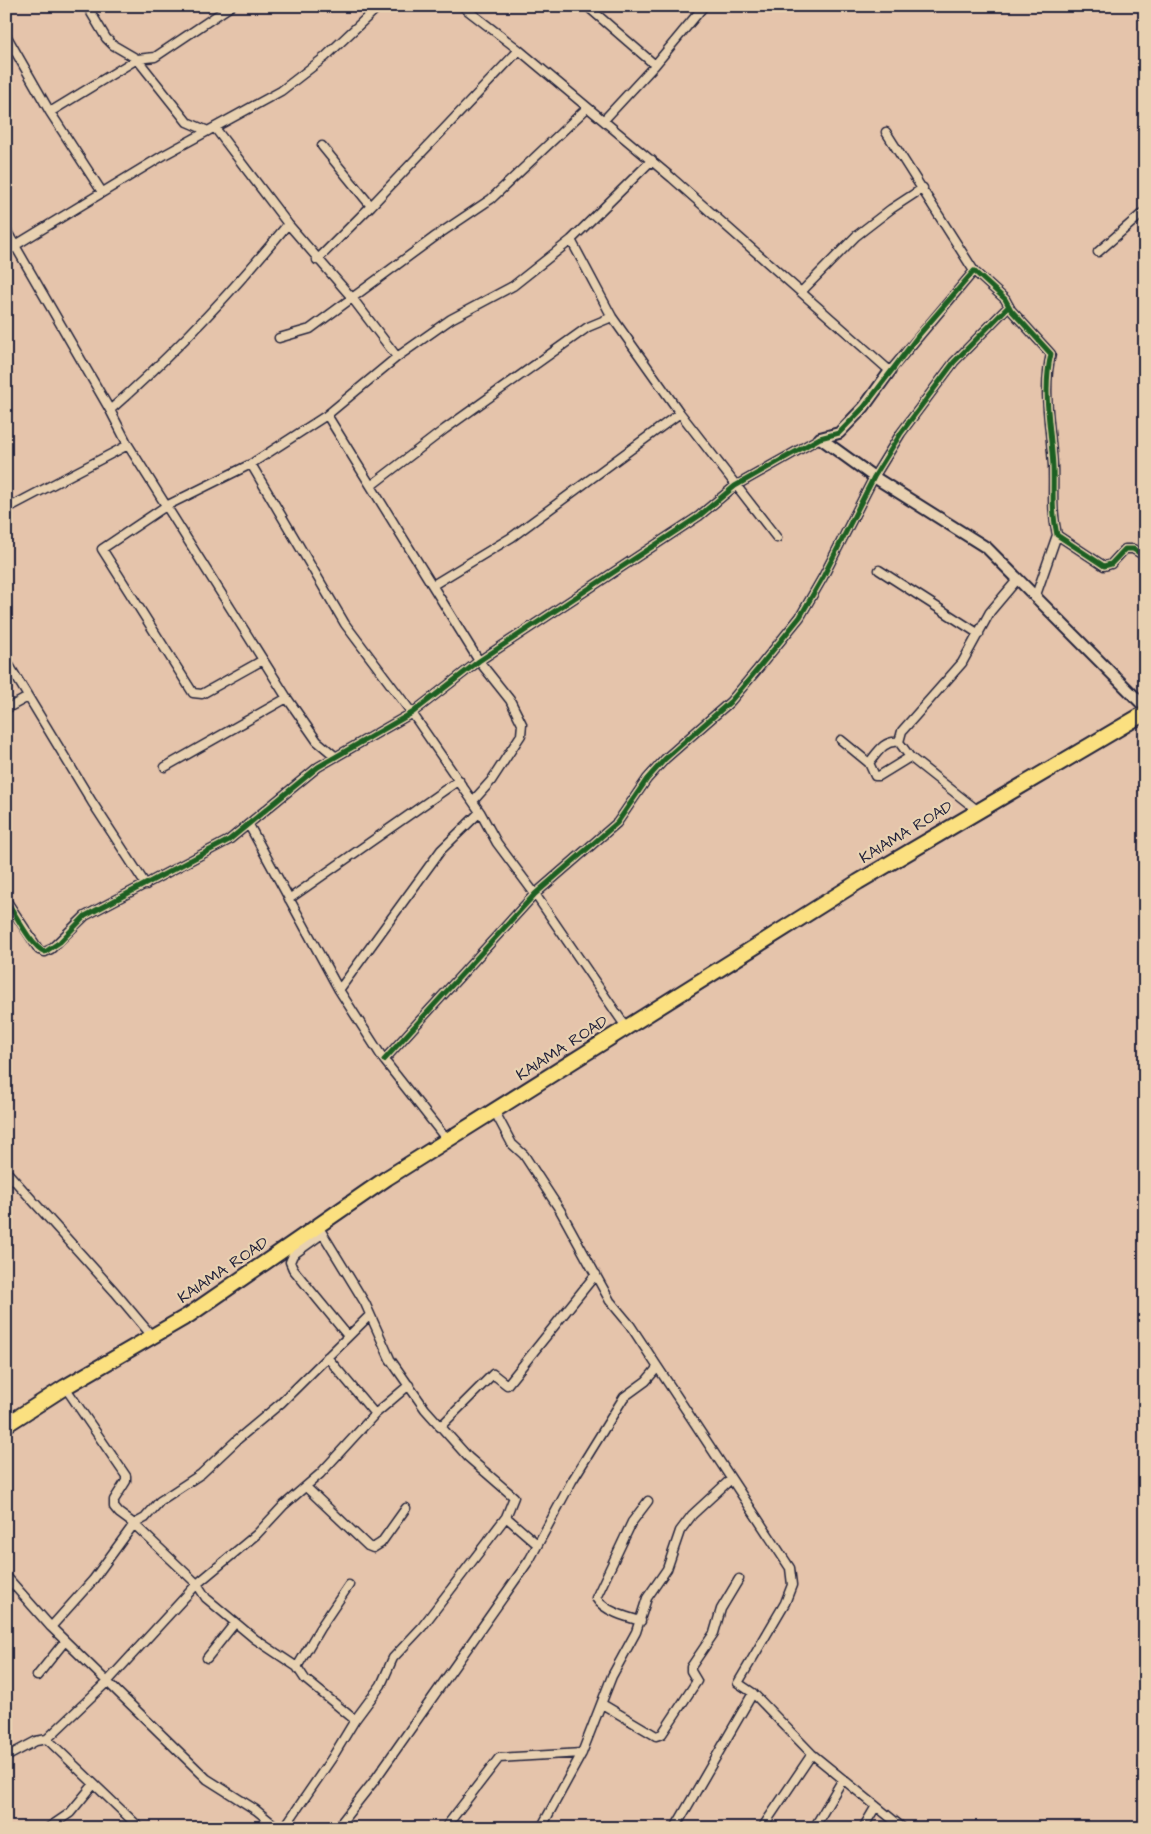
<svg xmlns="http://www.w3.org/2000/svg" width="1151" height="1834" viewBox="0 0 1151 1834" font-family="'Architects Daughter',sans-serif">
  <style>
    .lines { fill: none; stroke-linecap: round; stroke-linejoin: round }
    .minor-casing { stroke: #22223b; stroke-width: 11 }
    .tertiary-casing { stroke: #22223b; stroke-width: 14 }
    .trunk-casing { stroke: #22223b; stroke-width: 18 }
    .minor { stroke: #e8d1b1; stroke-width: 8 }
    .tertiary { stroke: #e8d1b1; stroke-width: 10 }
    .trunk { stroke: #fbe080; stroke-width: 14 }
    .cycleway-casing { stroke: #e8d1b1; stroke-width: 8 }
    .cycleway { stroke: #1b5e20; stroke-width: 5 }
    .labels { text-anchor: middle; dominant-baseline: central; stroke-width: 4.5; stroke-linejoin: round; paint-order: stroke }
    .street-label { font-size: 16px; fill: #22223b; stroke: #e8d1b1 }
  </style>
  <rect width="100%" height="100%" fill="#e5c4ab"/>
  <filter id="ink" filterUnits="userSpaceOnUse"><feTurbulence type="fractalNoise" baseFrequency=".02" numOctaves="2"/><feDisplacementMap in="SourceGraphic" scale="10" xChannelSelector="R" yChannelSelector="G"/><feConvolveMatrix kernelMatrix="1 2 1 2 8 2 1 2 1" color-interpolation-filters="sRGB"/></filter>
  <g filter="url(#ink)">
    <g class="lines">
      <defs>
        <path id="minor" d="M87,6L106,38L113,45L137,59L187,122L208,131
          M462,6L519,50L672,178L890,371L974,271L1005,299L1011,310L1051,354C1042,391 1051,428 1053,466C1054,492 1051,508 1057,535L1104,566L1111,564L1125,549H1133L1145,556
          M587,6L655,65
          M6,35L50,112L102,192
          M50,112L137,59L155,57L231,6
          M604,120L655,65L704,6
          M215,128L288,224L353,299L397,357
          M886,132L974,271
          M322,146L371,206
          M6,230L110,410L128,445L287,698L317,741L336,757
          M571,240L612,317L680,413L777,538
          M6,251L164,155L281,91L325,57L379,6
          M1098,252L1145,211
          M317,260L371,206L519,50
          M802,291L856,236L891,209L923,188
          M279,338L310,329L436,236L491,199L587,108
          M110,410C175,353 233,291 288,224
          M327,415L479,661L510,700L522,724L521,735L491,781L473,801
          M251,464L345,624L412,713L480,812L497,843L535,894L626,1027
          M372,485L445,429L588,327L612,317
          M6,509L128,445
          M879,570L979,634
          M433,585L512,537L680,413
          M1035,598L1057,535
          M6,660L92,802L146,885
          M263,660L202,694L193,693L102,549L166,506L251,464L327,415L397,357L451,319L513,286L571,240L652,160
          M6,709L28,697
          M841,740L869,763L875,776H879L910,757
          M869,763C878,752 884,740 899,742
          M165,767L287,698
          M977,810L910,757L899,742L902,731L962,663L990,612L1017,580
          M249,825L339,990L384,1060L447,1140
          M289,899L459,780
          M6,900L39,950L45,952L51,949L85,916L229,840L318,767L412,713L479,661L699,516L735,486L820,438
          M339,990L441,850L480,812
          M384,1060L535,894L617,823L647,779L665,759L730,702L757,670L800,617L823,577L874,477L901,433L954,362L1009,306
          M495,1112L512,1144L524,1155L560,1210L610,1301L630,1325L790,1568L792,1585L785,1603L738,1683L753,1693L812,1754L903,1828
          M6,1171L115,1292L152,1336
          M318,1226L365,1303L390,1359L425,1409L468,1457L514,1497L506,1517
          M322,1234L293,1255L290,1262L293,1269L348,1336
          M327,1357L375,1414
          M65,1387L126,1476V1481L114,1500V1507L119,1513L134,1524L197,1584L206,1598L255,1639L297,1667L305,1679L355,1720
          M440,1427L493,1374L507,1385L596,1274
          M306,1487L368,1546L373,1548L381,1543L406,1508
          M6,1576L51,1627L207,1779L256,1810L278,1828
          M641,1621C626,1617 604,1611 596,1598L632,1522L648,1501
          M51,1627L93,1580L134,1524L145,1518L160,1501L201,1474L238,1439L281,1403L370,1315
          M207,1658L235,1623
          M297,1667L320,1628L349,1585
          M37,1676L65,1641
          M602,1704L656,1736L662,1734L697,1681L691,1671V1667L714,1633L721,1609L739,1579
          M47,1739L140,1828
          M6,1757L36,1741L47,1739L108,1681L197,1584L257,1534L284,1505L320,1474L375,1414L409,1385
          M48,1828L70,1813L94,1784
          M284,1828L332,1758L355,1720L381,1685L393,1658L422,1627L506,1517L537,1544
          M337,1828L374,1781L530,1559L572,1481L624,1397L646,1381L657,1368
          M445,1828L499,1758L582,1753
          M541,1828L582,1753L612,1676L636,1632L647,1598L667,1569L680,1531L692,1515L731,1479
          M675,1828L753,1693
          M762,1828L812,1754
          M814,1828L843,1779
          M863,1828L876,1806"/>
        <path id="tertiary" d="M820,438L874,477L987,548L1145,707
          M820,438L839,433L864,407L890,371"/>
        <path id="trunk" d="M6,1425L65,1387L189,1315L387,1178L858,882L1145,713"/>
      </defs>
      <use href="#minor" class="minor-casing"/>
      <use href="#tertiary" class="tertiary-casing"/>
      <use href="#trunk" class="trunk-casing"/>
      <use href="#minor" class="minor"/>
      <use href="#tertiary" class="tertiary"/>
      <use href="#trunk" class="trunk"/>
      <defs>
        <path id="cycleway" d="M6,900C15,913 31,947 45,952L60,942L85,916L229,840L318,767L412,713L479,661L699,516L735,486L820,438L839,433L864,407L918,336L974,271L1005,299L1011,310L1051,354C1042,391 1051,428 1053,466C1054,492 1051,508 1057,535L1104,566L1111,564L1125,549H1133L1145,556
          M384,1060L535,894L617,823L647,779L665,759L730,702L757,670L800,617L823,577L874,477L901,433L954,362L1009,306"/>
      </defs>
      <use href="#cycleway" class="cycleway-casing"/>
      <use href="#cycleway" class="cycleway"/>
    </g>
  </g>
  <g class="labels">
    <g class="street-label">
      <text transform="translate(906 832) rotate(-31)">KAIAMA ROAD</text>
      <text transform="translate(562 1048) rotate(-33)">KAIAMA ROAD</text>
      <text transform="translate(223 1270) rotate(-34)">KAIAMA ROAD</text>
    </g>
  </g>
  <rect width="1151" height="1834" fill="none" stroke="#e8d1b1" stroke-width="25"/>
  <rect x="12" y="12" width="1126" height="1809" fill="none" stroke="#22223b" stroke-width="2" filter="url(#ink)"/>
</svg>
